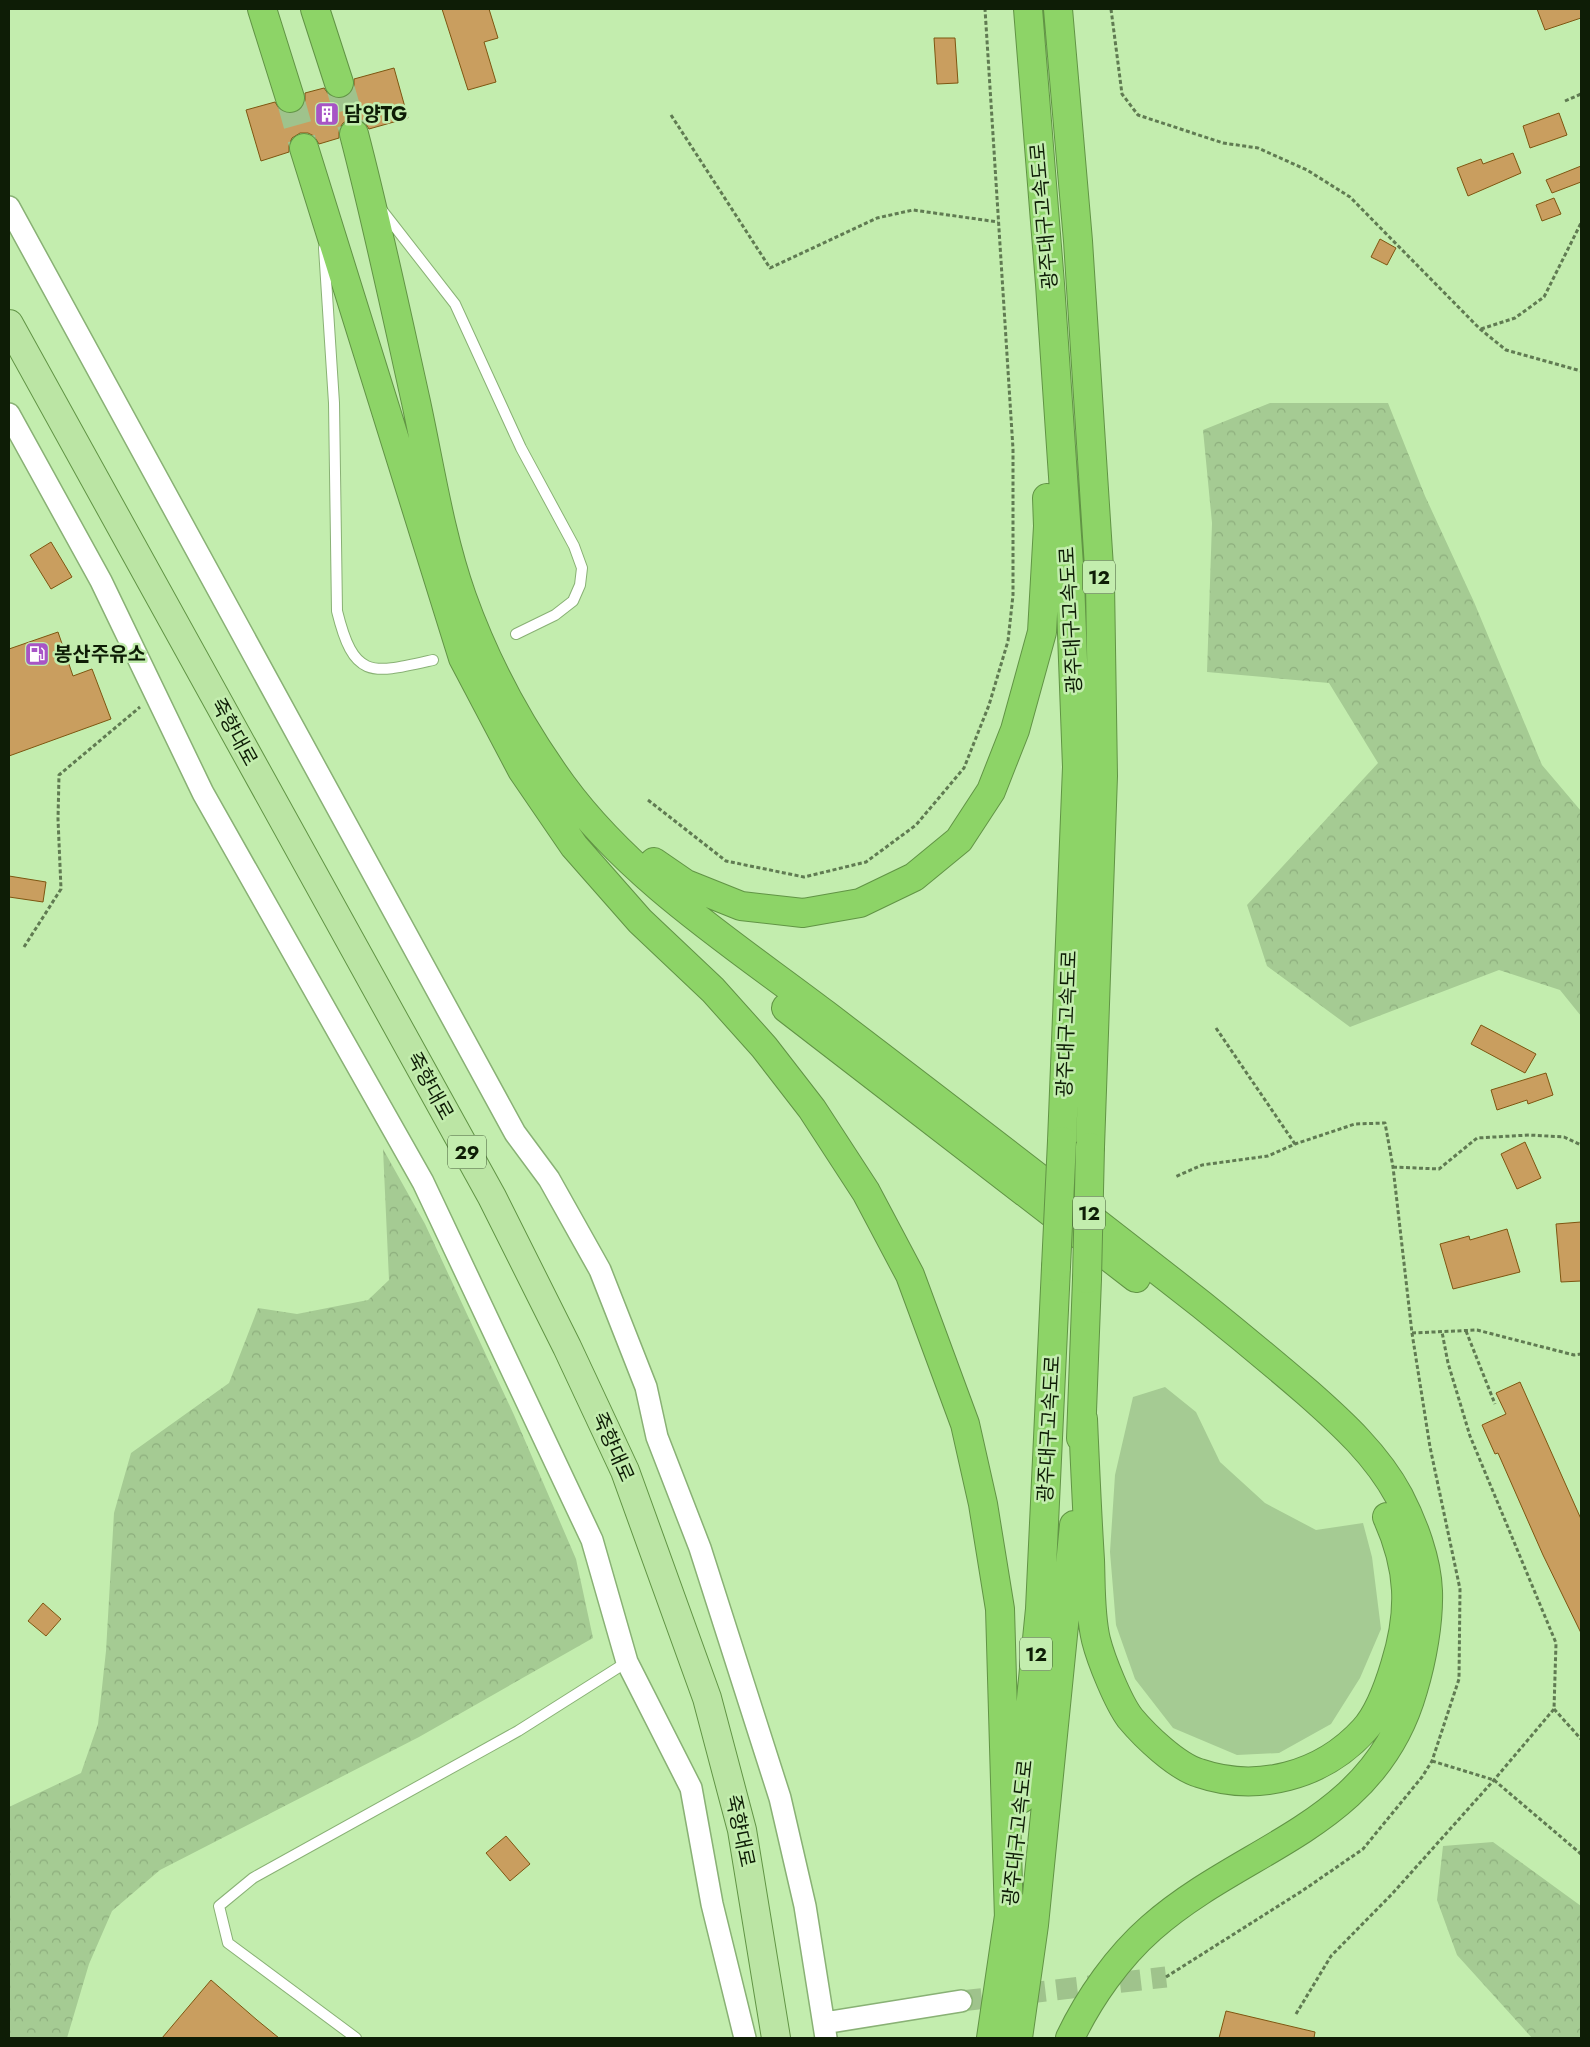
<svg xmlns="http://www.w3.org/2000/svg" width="1590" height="2047" viewBox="0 0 1590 2047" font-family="Jost,'Noto Sans KR',sans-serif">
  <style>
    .grass { fill: #a5cb93 }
    .forest { fill: url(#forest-crowns) }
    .building { fill: #c99e5f; stroke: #7e5611 }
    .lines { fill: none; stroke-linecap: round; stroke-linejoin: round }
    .street-tunnel { stroke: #9fc38c; stroke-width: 21; stroke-dasharray: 21 11; stroke-linecap: butt }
    .highway-tunnel { stroke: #9fc38c; stroke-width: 28; stroke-dasharray: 28 14; stroke-linecap: butt }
    .lane-casing { stroke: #89b175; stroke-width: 12 }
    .street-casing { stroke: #89b175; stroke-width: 24 }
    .primary-casing { stroke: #619445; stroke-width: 30 }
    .highway-casing { stroke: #619445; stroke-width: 30 }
    .path { stroke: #607b52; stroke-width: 3; stroke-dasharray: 4 2.5; stroke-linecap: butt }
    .lane { stroke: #fff; stroke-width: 10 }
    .street { stroke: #fff; stroke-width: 21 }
    .primary { stroke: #bbe5a4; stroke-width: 28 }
    .highway { stroke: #8dd467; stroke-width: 28 }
    .highway-bridge-casing { stroke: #619445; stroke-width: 30; stroke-linecap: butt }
    .highway-bridge { stroke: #8dd467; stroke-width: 28 }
    .labels { text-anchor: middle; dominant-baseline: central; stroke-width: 5; stroke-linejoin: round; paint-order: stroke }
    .shield { fill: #c3edae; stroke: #445b38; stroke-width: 1 }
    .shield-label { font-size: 19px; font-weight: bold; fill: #0e1d06 }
    .poi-label { font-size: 20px; font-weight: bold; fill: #0e1d06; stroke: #c3edae; text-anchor: start }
    .street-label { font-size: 20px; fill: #0e1d06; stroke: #c3edae }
  </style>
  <defs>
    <pattern id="forest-crowns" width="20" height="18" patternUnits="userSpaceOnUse" patternTransform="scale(1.25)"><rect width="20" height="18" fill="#a5cb93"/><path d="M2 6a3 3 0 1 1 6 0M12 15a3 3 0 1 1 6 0" fill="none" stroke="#8dae7d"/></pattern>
  </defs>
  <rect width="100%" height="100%" fill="#c3edae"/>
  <path class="grass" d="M1165,1387L1196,1412L1220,1462L1265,1503L1316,1530L1363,1523L1372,1557L1381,1629L1360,1678L1331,1724L1279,1753L1237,1755L1173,1728L1135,1679L1116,1625L1110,1552L1115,1475L1133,1397Z"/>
  <path class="forest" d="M1270,403H1388L1425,496L1474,602L1542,765L1581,811V1016L1560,990L1499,970L1350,1027L1267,966L1247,905L1378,763L1329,683L1207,672L1212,523L1203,430Z
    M383,1149L425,1224L514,1415L576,1559L593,1638L419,1737L160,1870L112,1911L89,1964L67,2038H9V1807L81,1773L98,1724L106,1651L114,1513L131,1453L229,1383L258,1308L297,1314L368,1300L389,1280Z
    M1493,1842L1581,1906V2038H1532L1457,1955L1437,1900L1443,1846Z"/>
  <path class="building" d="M442,9H489L498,38L484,42L496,82L468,90Z
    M1537,9H1581V18L1545,30Z
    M934,38H955L958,83L937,84Z
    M394,68L408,118L369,129L365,123L359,119H350L343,123L339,129V138L319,144L314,136L308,133H300L292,138L289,145V152L261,161L246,110L275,102L280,110L287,113H294L302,108L305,101V93L324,88L329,95L336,98H343L351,93L354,86V79Z
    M1559,113L1567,135L1530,148L1523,126Z
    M1513,153L1521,173L1468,196L1457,168L1481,159L1483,164Z
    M1581,166V182L1552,193L1546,180Z
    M1554,198L1561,214L1542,221L1536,205Z
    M1380,239L1396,248L1387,265L1371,257Z
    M51,542L72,577L51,589L30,555Z
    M58,632L73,676L92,669L111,719L9,756V649Z
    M9,876L46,882L43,902L9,897Z
    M1481,1025L1536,1054L1525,1073L1471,1044Z
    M1546,1073L1553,1095L1528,1104L1527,1100L1497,1110L1491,1090Z
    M1525,1142L1541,1178L1517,1189L1501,1154Z
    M1581,1222V1281L1561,1282L1556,1224Z
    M1507,1229L1520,1272L1453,1289L1440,1244L1469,1236L1470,1240Z
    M1520,1382L1581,1519V1633L1543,1555L1498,1453L1495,1454L1482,1425L1506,1414L1496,1393Z
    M43,1603L61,1619L46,1636L28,1621Z
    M506,1836L530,1864L510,1881L486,1853Z
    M211,1980L257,2020L279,2038H162Z
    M1226,2011L1315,2032L1314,2038H1219Z"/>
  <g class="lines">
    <path class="street-tunnel" d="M961,2001L1166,1977"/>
    <path class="highway-tunnel" d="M339,83L354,134
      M290,98L304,148"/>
    <defs>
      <path id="lane" d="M381,209L455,304L521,448L574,546L582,568L580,585L573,601L555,615L516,634
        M324,248L334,403L337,611C354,680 371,674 433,660
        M356,2038L228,1943L219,1906L253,1878L518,1731L627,1662"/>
      <path id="street" d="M9,207L515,1133L549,1179L600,1270L646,1387L657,1437L700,1548L780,1798L805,1906L826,2038
        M9,414L101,581L203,793L423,1182L592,1540L627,1662L691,1788L712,1904L745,2038
        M824,2023L961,2001"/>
      <path id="primary" d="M9,324L492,1197L567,1347L625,1471L707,1698L742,1830L776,2038"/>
      <path id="highway" d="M262,9L290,98
        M315,9L339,83
        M1028,9L1050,284L1070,580L1077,767L1062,1141
        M1058,9L1078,241L1100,583L1103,776L1090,1147
        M354,134C377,222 396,312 416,402C430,467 440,535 462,597C486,664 520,727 562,785C631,879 733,944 825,1014C951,1110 1077,1207 1202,1305C1238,1334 1273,1363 1308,1393C1342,1423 1377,1455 1399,1496C1413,1523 1427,1560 1428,1591C1429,1622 1422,1660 1413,1690C1374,1827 1245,1845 1151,1928C1118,1957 1089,1998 1070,2038
        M304,148L463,658L522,770L574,846L640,921L713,990L764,1047L812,1109L866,1192L910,1275L965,1424L983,1504L1000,1609L1009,1919
        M654,862L686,884L741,906L803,913L860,903L914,877L959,840L991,791L1015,730L1042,632L1048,526L1047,498
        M786,1008L1136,1278
        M1083,1419C1085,1466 1087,1513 1090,1560C1091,1586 1090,1615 1096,1640C1101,1660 1118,1702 1130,1718C1145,1736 1176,1766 1199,1773C1257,1793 1322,1776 1364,1730C1378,1715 1389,1685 1395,1665C1412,1611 1410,1568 1387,1517
        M1081,1438L1087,1279
        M1021,1799L1040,1609L1056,1267
        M991,2038L1011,1902
        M1018,2038L1034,1925L1074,1525"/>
    </defs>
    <use href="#lane" class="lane-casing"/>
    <use href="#street" class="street-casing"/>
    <use href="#primary" class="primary-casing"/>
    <use href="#highway" class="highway-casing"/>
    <path class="path" d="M1111,9L1122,94L1138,115L1223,143L1258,148L1307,170L1350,197L1480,329L1506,350L1581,371
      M1565,101L1581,94
      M671,115L770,268L877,218L913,210L998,222
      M1481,329L1515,318L1544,297L1581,223
      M648,800L726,861L804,877L866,862L916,825L964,768L989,705L1008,641L1013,595V449L985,9
      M24,947L61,889L58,819L59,775L140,707
      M1216,1028L1295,1144
      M1393,1167L1439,1169L1477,1138L1529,1135L1564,1137L1581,1145
      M1466,1331L1495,1404
      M1412,1333L1477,1330L1574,1355L1581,1354
      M1554,1709L1581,1739
      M1432,1761L1494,1780L1581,1854
      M1166,1977L1302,1891L1363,1849L1422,1777L1432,1761L1459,1679L1460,1589L1430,1447L1412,1333L1393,1167L1385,1123L1355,1124L1295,1144L1268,1156L1202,1165L1175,1177
      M1296,2014L1331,1956L1392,1894L1494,1780L1554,1709L1556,1643L1470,1436L1448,1363L1442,1332"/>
    <use href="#lane" class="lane"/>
    <use href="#street" class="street"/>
    <use href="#primary" class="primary"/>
    <use href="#highway" class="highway"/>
    <defs>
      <path id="highway-bridge" d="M1056,1267L1062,1141
        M1087,1279L1090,1147"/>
    </defs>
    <use href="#highway-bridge" class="highway-bridge-casing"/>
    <use href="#highway-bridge" class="highway-bridge"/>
  </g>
  <defs>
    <symbol id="building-square" viewBox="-11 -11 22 22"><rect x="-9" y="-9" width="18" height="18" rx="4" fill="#a755c6" stroke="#c3edae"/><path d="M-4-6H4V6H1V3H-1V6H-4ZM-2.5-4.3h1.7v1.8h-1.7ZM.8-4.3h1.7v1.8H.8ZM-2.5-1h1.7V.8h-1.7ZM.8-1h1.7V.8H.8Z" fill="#fff"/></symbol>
    <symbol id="fuel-square" viewBox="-11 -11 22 22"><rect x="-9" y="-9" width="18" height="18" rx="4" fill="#a755c6" stroke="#c3edae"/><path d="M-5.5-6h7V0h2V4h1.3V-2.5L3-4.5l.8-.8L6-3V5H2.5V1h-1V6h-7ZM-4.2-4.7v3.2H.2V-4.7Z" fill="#fff"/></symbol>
  </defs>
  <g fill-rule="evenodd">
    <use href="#building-square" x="313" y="100" width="28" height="28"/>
    <use href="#fuel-square" x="23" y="640" width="28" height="28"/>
  </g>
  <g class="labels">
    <g class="shield">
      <rect x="1083" y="560.5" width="32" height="33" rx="4"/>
      <rect x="448" y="1135.5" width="38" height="33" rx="4"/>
      <rect x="1073" y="1196.5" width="32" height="33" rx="4"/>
      <rect x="1020" y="1637.5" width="32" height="33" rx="4"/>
    </g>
    <g class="shield-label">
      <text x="1099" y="577">12</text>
      <text x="467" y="1152">29</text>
      <text x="1089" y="1213">12</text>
      <text x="1036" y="1654">12</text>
    </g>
    <g class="poi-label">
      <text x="344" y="114">담양TG</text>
      <text x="54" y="654">봉산주유소</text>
    </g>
    <g class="street-label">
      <text transform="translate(1044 216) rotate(-95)">광주대구고속도로</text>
      <text transform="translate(1071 620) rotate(-93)">광주대구고속도로</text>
      <text transform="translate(234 732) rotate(61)">죽향대로</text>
      <text transform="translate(1067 1024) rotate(-88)">광주대구고속도로</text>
      <text transform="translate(430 1086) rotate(61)">죽향대로</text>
      <text transform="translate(1049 1429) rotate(-87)">광주대구고속도로</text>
      <text transform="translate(613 1447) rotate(66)">죽향대로</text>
      <text transform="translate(740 1831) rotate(78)">죽향대로</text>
      <text transform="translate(1018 1833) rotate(-84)">광주대구고속도로</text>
    </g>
  </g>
  <rect width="1590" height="2047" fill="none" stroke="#0e1d06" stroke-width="20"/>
</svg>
